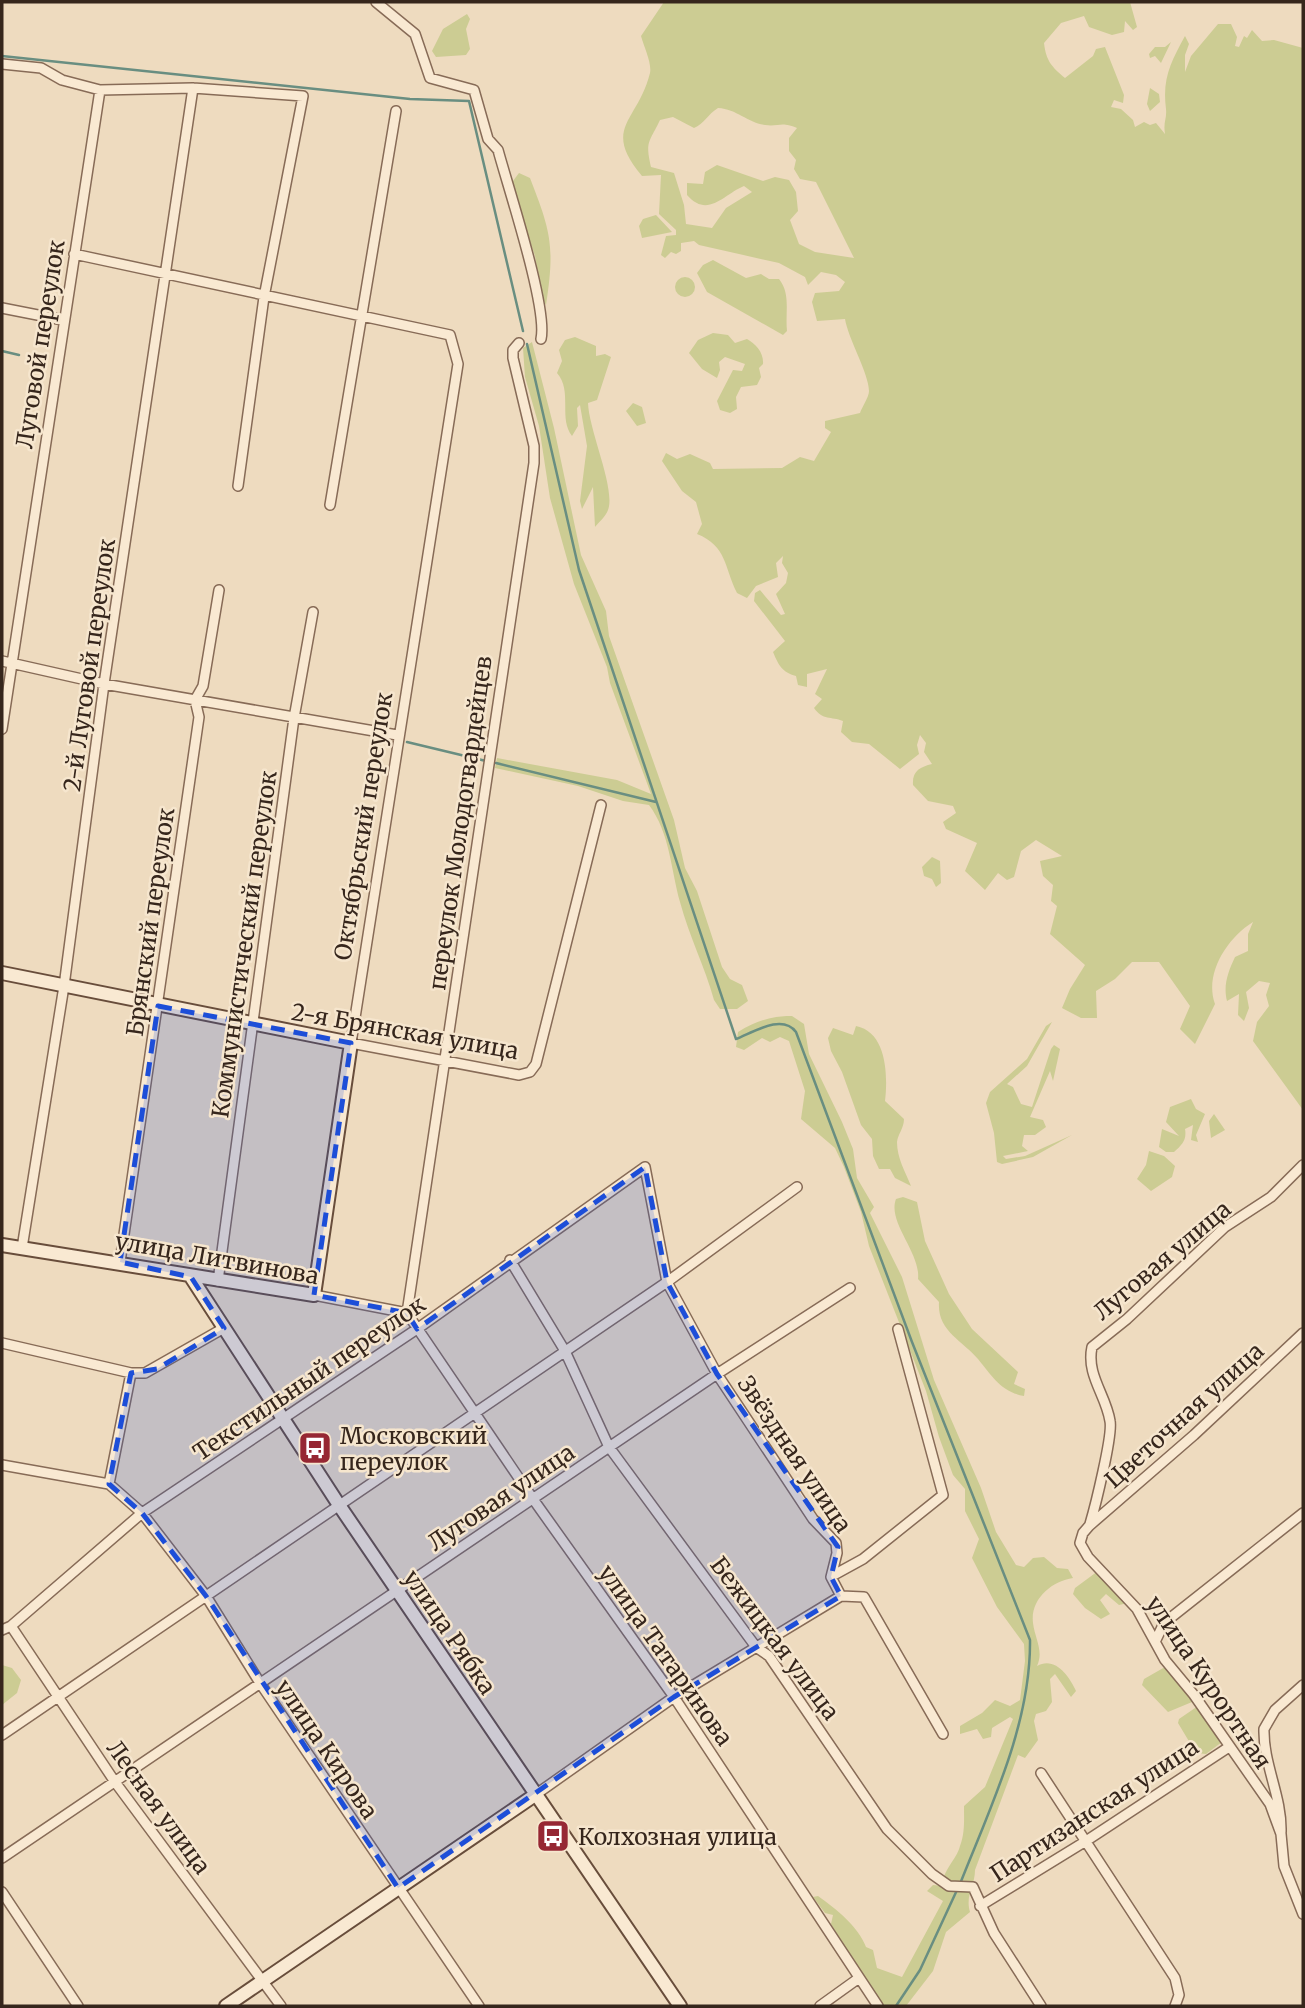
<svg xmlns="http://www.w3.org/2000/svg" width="1305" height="2008" viewBox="0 0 1305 2008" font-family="Merriweather,serif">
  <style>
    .green { fill: #cccc93; fill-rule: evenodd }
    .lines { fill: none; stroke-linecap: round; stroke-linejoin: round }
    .stream { stroke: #698e81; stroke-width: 2.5 }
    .street-casing { stroke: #876b57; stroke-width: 12 }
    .secondary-casing { stroke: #684d3b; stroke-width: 16 }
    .street { stroke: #f9e9d2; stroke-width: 9 }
    .secondary { stroke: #f9e9d2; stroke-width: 12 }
    .marked { fill: #1d4ed8; fill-opacity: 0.2; stroke: #1d4ed8; stroke-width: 5; stroke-dasharray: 14 9; stroke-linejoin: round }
    .labels { text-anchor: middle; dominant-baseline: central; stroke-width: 5; stroke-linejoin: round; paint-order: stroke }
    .street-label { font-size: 23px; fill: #36261c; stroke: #f6e6ce }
    .poi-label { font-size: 23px; fill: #36261c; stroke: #f6e6ce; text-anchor: start }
  </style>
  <rect width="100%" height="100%" fill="#eedbbf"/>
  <path class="green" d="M664,2H1130L1137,27L1133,30L1125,21L1124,32L1112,35L1089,27L1084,16L1061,23L1044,43C1046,61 1052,67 1065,78L1093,56L1096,49L1105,47L1124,95L1123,103L1114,100L1111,107L1121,109L1133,120L1135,127L1144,122L1150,125L1156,123L1165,134C1163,122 1167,119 1166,109C1162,78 1171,62 1185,36L1189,44L1185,55V72L1191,56L1218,24H1231L1237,37L1235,46L1239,47L1244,36L1247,38L1252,30L1262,41L1274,40L1303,48V1110L1253,1041L1257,1022L1269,1006L1266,995L1270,983L1259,981L1246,992L1249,1008L1244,1021L1238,1015L1239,994L1227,1001C1223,985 1228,972 1235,957L1248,951V934L1253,922C1227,938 1204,974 1215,1004L1195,1044L1180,1029L1190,1006L1159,962H1132L1115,979L1096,991L1097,1018H1081L1062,1008L1070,989L1085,965L1050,934L1057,906L1051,901L1053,885L1043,876L1040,861L1062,856L1036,840L1021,851L1014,877L1007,880L998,873L985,890L965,871L977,843L946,829L943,822L956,813L953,806L928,801L913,785C912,771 920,767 932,764L924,752L926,743L920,735L917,745L919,754L900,769L869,744L852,742L841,732L843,721C831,716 823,721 814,708L822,699L815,694L827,669L807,674V687L798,685L796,676C782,672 779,666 773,652L785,641L754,601L755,593L760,590L781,615L785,614L776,594L786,583L788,573L782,563L783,556L776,563L778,577L756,586L747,598L737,593C724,567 727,546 697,534L702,524L696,502L682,491L662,461L666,453L677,459L690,454L710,463L713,469L782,468L800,457L814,461L831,432L825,428V421L860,413C862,407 869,397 869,391C869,374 848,338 845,319L817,321L812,302L815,293L839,291L845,282L836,275L821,272L808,285L805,277L779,263L699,245L694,241L681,243V251L676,254L671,252L665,258L661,255L666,236L676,235V230L659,214L661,175L642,176C601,127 638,122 650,73C652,63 644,47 641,36ZM718,108C737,109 748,123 765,125C779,127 781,121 797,128L789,138V151L796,160L794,169L800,179L816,182L854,258L815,252L799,244L790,220L798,211L796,192L789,180L775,177L763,181L717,165L705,172L703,184L687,183V195C708,219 724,194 744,186L752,192L726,208L712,228L686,224L684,205L674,173L651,167C645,141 649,143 660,120L673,117L694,128C704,124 708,114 718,108Z
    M467,14L470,19L466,29L470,49L466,55L436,57L432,51L443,29Z
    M1171,42L1161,63L1155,56L1150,58L1149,54L1155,47H1165Z
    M1150,88L1159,94L1160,102L1150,111L1147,104Z
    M519,173L530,178C551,232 555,246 546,305L542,298L535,256L513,192V181Z
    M656,215L672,232L642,238L639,226L643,219Z
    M713,260L746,278L761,274L769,279H779C791,294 785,312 787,331L783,335L707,292L697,273L703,265Z
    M675 287a10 10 0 1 1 20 0a10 10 0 1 1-20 0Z
    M713,333L728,335L735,343L747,339C756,344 764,353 763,364L759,368L761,377L757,385L741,387L736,397L737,409L730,413L720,410L717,401L733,370L742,371L745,364L725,357L719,362L720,370L717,378L702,369L689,353L698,340Z
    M575,337L596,346V356L605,354L611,357L597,400L588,403C589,431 616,489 608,510C606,516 599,522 595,527L593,487L582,509L580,501L587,446L580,405L577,408L578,426L572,436C558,418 573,391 557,373L562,361L559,350L565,340Z
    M532,342L554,428L581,555L606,611L609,636L674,820L685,868L697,891L722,967L730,979L742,985L748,1001L737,1009H720L714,1000C705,967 689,936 680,902C671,870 670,833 649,805L623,801L578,786L495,768L497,758L617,780L651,794L610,683L607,667L574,584L550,498L539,426L525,377L523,348Z
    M633,403L642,407L646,423L637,426L626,411Z
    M932,857L940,861L941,883L936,887L932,879L924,876L922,867Z
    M792,1016L804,1024L809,1054L842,1122L853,1149L857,1178L874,1207L870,1213L902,1277L934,1380L981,1488L996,1532L1016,1565L1024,1567L1033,1558L1044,1557L1057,1568L1068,1569L1073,1578C1052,1581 1030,1599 1033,1623C1035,1639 1044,1651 1037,1666C1055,1656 1069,1676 1076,1691L1071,1697L1055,1674L1050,1679L1052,1702L1046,1711L1036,1714L1034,1721L1038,1740L1025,1758L1018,1755L975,1870C975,1886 965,1895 970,1912L946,1932L933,1971L906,2006H884L835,1931L831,1924L833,1915L825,1913L813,1897L818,1896C836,1909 858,1926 866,1947L873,1950L877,1968L902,1977L943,1901L927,1891L933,1885L943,1886C942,1870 956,1861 960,1846C965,1833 964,1820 964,1806L985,1787L1013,1719L1010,1717L992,1728L991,1737L983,1739L977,1729L960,1734V1726L982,1713L995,1700L1010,1706L1020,1700L1025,1661L1024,1644L997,1607L972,1558L979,1539L965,1511V1489L953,1475L939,1437L926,1391L869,1246L861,1212L844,1167L835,1148L801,1119L805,1091L789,1041L780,1037L770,1042L762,1038L744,1050L736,1047L738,1032C756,1021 771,1016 792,1016Z
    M1052,1022L1027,1066L1007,1084L1013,1087L1021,1104L1032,1107L1051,1049L1054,1045L1060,1049L1053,1081L1050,1071L1030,1117L1043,1120L1046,1127L1035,1135H1024L1022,1146L1028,1151L1003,1156L1006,1159L1025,1156L1072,1135L1033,1157L1002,1164L997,1162L994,1133L986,1103L990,1092L1027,1059L1046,1026Z
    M856,1026C887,1032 888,1076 885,1101L904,1119C904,1128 898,1134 897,1142C897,1158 905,1171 911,1186L895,1178L890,1169H879L873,1156L872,1139L861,1125L842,1072L831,1051L828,1038L833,1028L853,1035Z
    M1191,1099L1196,1109L1205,1114L1196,1135L1198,1142L1191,1140L1193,1125L1185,1129C1187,1140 1182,1145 1174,1152H1166L1159,1147L1162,1129L1179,1136L1166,1122L1170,1107Z
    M1214,1114L1225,1130L1211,1138L1209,1121Z
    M1149,1151L1164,1156L1175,1166L1172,1177L1151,1191L1137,1179L1146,1165Z
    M903,1197L917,1202L925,1241L949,1294L972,1329L1018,1372L1014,1384L1025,1389L1024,1396C1001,1392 992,1376 978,1359C962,1340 937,1331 939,1302L918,1279C921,1253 887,1222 896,1199Z
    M1098,1571L1128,1603L1119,1605L1106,1594L1100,1600L1110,1614L1101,1619L1085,1608L1073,1594L1075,1588Z
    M2,1665L12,1668L21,1680L17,1693L2,1705Z
    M1165,1667L1194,1691L1192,1702L1168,1712L1142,1685L1144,1679Z
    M1198,1706L1222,1742L1206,1754L1196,1753L1178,1723L1179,1719Z"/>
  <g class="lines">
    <path class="stream" d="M2,56L410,99L469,101L523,331
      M527,344L579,570L736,1039C752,1033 782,1013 796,1032L912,1342L1030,1640C1031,1724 990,1808 960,1884
      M2,351L19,355
      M407,742L486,761
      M496,763L656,802
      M896,2006L920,1970L957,1890"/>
    <defs>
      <path id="street" d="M376,2L415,34L430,78L474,90L488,139L498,150C508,187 548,308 541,339
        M2,64L41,68L62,80L100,90L193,88L303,96L264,297L238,486
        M74,254L450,335L458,364L351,1043L519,1075L530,1072L536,1064L601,805
        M2,308L63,320
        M330,505L396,111
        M2,661L104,684L397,735
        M2,729L100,90
        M22,1248L64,986L104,684L193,88
        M510,1260L565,1351L609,1447L756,1647L769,1656L887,1829L932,1874L949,1886L973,1887L994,1933L1041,2006
        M120,1262L199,717L195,700L203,686L219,590
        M218,1281L294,718L313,612
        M314,1295L407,1313L533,1499L674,1697L878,2006
        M407,1313L534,463V446L513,358V350L519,343
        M1303,1333L1194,1435L1089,1526L1083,1533L1080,1543L1088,1557L1137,1609L1165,1660L1194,1695L1270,1804L1281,1834L1284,1866L1303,1914
        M2,1343L131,1373H145L224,1328
        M2,1465L109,1484L142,1513L206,1596L260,1683L479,2006
        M109,1484L131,1373
        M1090,1524C1095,1507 1113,1435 1110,1421C1106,1395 1086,1375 1092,1347L1127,1319L1225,1227L1271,1197L1303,1165
        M832,1576L863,1559L943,1495L898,1329
        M11,1626L115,1782L281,2006
        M2,1630L11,1626L142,1513L417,1329L645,1167L667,1282L717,1374L813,1519L836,1543L837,1553L831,1577L841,1596L864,1597L943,1734
        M1155,1642L1164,1623L1303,1513
        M2,1735L667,1282L797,1187
        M1041,1773L1175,1978L1179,1995L1175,2006
        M535,1795L674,1697L841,1596
        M1281,1832C1282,1796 1263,1764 1264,1729L1275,1710L1303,1685
        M2,1858L717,1374L850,1288
        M2,1892L78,2006
        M980,1906L1086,1841L1229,1747
        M820,2006L859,1978"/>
      <path id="secondary" d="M2,973L351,1043L314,1295L2,1245
        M191,1277L339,1505L680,2006
        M226,2006L535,1795"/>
    </defs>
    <use href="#street" class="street-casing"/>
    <use href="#secondary" class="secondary-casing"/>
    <use href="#street" class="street"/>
    <use href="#secondary" class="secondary"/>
  </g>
  <path class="marked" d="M158,1006L351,1043L314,1295L407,1313L417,1329L645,1167L667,1282L717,1374L838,1547L831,1577L841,1596L674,1697L398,1888L206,1596L142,1513L109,1484L131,1373L157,1369L224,1328L191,1277L120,1262Z"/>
  <defs>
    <symbol id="bus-square" viewBox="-11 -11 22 22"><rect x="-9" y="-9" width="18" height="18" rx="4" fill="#962733" stroke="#f6e6ce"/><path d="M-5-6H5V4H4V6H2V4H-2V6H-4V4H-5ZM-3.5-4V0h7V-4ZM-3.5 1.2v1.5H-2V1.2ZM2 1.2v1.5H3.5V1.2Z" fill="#fff"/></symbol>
  </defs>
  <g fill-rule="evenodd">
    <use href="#bus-square" x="296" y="1429" width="38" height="38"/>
    <use href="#bus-square" x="534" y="1817" width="38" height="38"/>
  </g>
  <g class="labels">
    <g class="street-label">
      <text transform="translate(40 344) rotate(-81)">Луговой переулок</text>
      <text transform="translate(89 665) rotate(-82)">2-й Луговой переулок</text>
      <text transform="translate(460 823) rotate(-82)">переулок Молодогвардейцев</text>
      <text transform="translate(363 826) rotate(-81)">Октябрьский переулок</text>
      <text transform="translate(150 922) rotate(-82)">Брянский переулок</text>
      <text transform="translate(244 944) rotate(-82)">Коммунистический переулок</text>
      <text transform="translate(405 1031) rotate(10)">2-я Брянская улица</text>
      <text transform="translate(217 1258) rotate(10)">улица Литвинова</text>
      <text transform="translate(1162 1260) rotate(-40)">Луговая улица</text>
      <text transform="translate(309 1378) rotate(-34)">Текстильный переулок</text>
      <text transform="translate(1184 1415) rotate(-42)">Цветочная улица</text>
      <text transform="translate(795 1454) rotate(56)">Звёздная улица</text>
      <text transform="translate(501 1497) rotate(-34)">Луговая улица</text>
      <text transform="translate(450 1632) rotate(56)">улица Рябка</text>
      <text transform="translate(775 1638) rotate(53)">Бежицкая улица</text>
      <text transform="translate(666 1655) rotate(55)">улица Татаринова</text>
      <text transform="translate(1209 1682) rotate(56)">улица Курортная</text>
      <text transform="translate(327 1749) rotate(56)">улица Кирова</text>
      <text transform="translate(159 1807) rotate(54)">Лесная улица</text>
      <text transform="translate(1094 1810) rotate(-33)">Партизанская улица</text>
    </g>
    <g class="poi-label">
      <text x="340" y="1435">Московский<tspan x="340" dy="26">переулок</tspan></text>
      <text x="578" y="1836">Колхозная улица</text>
    </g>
  </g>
  <rect width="1305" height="2008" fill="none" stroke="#36261c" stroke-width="7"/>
</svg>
